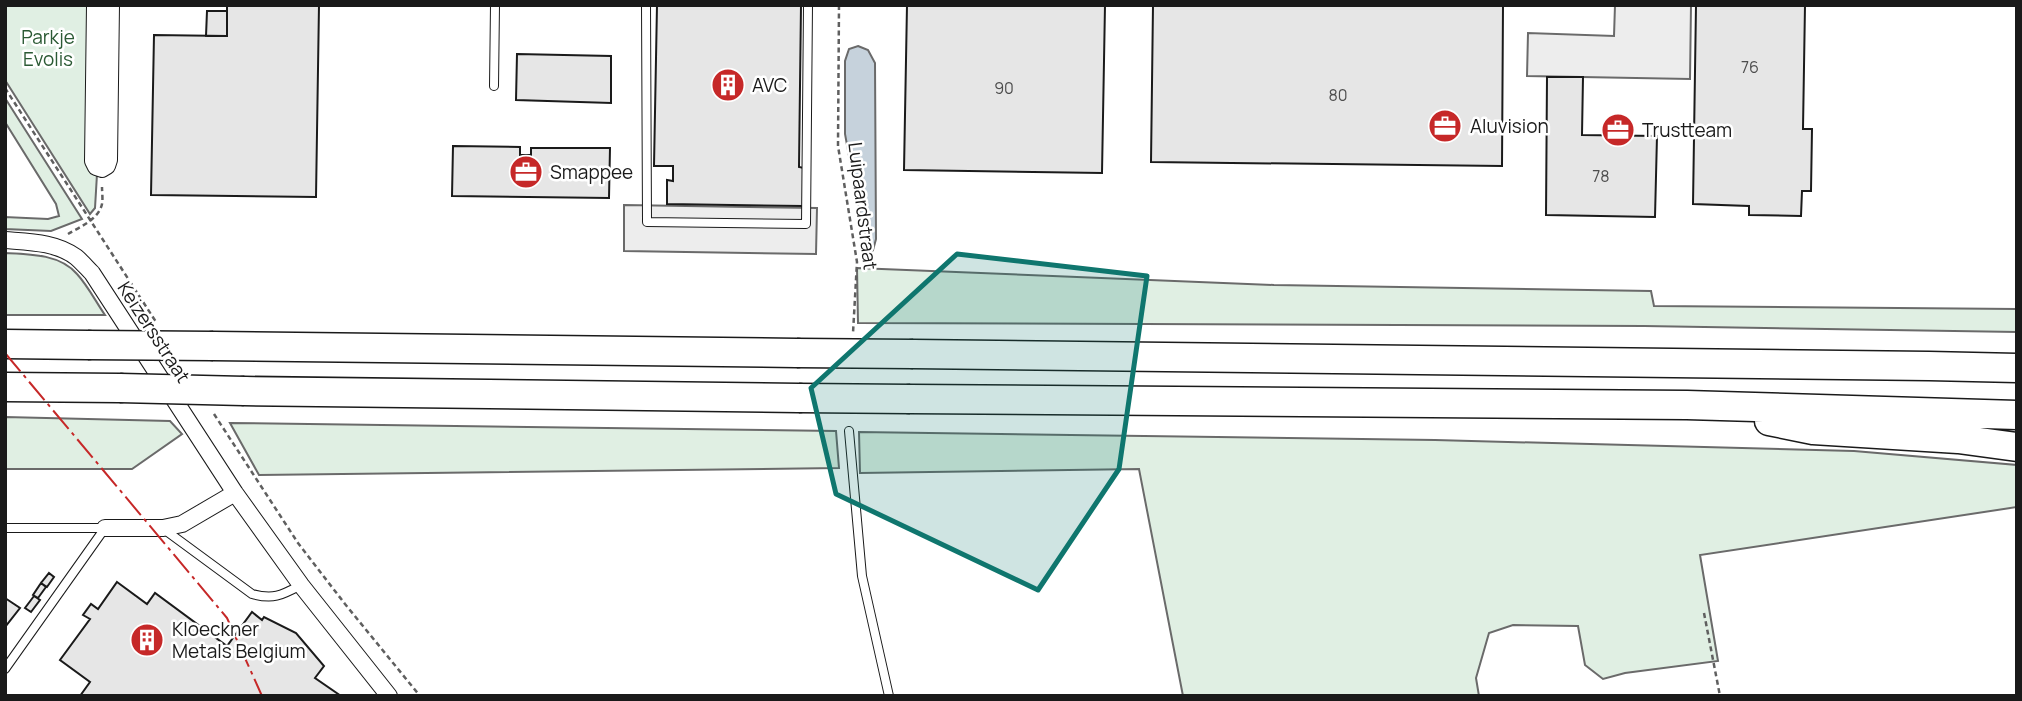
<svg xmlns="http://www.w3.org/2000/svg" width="2022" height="701" viewBox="0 0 2022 701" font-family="Manrope,sans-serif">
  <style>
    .green { fill: #e0efe3; stroke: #6a6a6a; stroke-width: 2 }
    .parking { fill: #ededed; stroke: #6a6a6a; stroke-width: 2 }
    .water { fill: #c6d2dc; stroke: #6a6a6a; stroke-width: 2 }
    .building { fill: #e6e6e6; stroke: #1a1a1a; stroke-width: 2 }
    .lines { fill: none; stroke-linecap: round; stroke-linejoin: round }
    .lane-casing { stroke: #1a1a1a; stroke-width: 10 }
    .street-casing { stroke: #1a1a1a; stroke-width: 18 }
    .highway-casing { stroke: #1a1a1a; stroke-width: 31 }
    .path { stroke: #5f5f5f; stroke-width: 2.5; stroke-dasharray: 5 3.5; stroke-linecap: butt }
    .lane { stroke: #fff; stroke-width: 8 }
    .street { stroke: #fff; stroke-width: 16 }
    .highway { stroke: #fff; stroke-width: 28 }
    .highway-bridge-casing { stroke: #1a1a1a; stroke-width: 31; stroke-linecap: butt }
    .highway-bridge { stroke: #fff; stroke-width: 28 }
    .fence { stroke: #1a1a1a; stroke-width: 2; stroke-dasharray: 9 3.5; stroke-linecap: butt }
    .power { stroke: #c62828; stroke-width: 2; stroke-dasharray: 24 5 3.5 5; stroke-linecap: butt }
    .marked { fill: #0f766e; fill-opacity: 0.2; stroke: #0f766e; stroke-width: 5; stroke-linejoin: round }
    .labels { text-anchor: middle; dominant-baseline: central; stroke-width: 5; stroke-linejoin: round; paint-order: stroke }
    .number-label { font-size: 16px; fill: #4d4d4d }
    .park-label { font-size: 19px; fill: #2b5a34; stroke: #fff }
    .poi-label { font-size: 19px; fill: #1a1a1a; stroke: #fff; text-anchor: start }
    .street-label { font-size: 19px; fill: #1a1a1a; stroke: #fff }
  </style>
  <rect width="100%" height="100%" fill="#fff"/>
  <path class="green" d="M5,5H90L97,174L95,208L90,214L5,80Z
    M5,98L82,219L51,231L5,229V217L48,219L59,216L56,204L5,122Z
    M5,253C29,254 60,254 77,274C88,286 96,302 105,315H5Z
    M857,268L1274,285L1651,291L1654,306L2017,309V332L1644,326L858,323Z
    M5,417L170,421L182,434L132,469H5Z
    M230,423L836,431L839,468L259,475Z
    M859,432L1435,440L1854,451L2017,465V507L1700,555L1718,661L1625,673L1603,679L1585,665L1578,626L1513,625L1489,633L1476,678L1479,696H1183L1139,469L860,473Z"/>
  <path class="parking" d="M1615,5H1691L1690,79L1527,76L1528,33L1614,36Z
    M624,205L817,208L816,254L624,251Z"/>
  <path class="water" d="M858,46L868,50L875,63L876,239L873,250L867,259L866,238L855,189L845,134V61L849,49Z"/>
  <path class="building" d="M227,5H319L316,197L151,195L154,35L227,36Z
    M657,5H801L799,167L804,168L803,206L667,204V180L673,181V166H654Z
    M907,5H1105L1102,173L904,170Z
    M1153,5H1503L1502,166L1151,162Z
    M1696,5H1805L1803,129H1812L1811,191H1802L1801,216L1749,215V206L1693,204Z
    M207,11H227V36H206Z
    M517,54L611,56V103L516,100Z
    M1547,77H1583L1582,135L1657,136L1655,217L1546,215Z
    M453,146L520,147V155H531V148H610L609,198L452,196Z
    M49,573L54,577L47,587L41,583Z
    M117,582L147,604L155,593L227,646L252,612L262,620L264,617L296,633L324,666L315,678L341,696H80L90,682L60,660L90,619L83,615L91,604L98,609Z
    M41,583L46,587L38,598L33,595Z
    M34,596L40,600L31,612L25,608Z
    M5,598L20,608L5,627Z"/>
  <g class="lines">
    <defs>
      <path id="lane" d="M646,5L647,222L806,224L808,5
        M494,86L495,5
        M849,431L862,576L889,696
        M5,528H105
        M165,530L252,594C274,600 282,595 301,585
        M5,669L105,528"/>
      <path id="street" d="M95,5L93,161L96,167L102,169L107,166L109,160L111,5
        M5,240C29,242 56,242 76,257C82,262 87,268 92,273L235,493L301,585L389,696
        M105,528H163L182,524L235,493"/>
      <path id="highway" d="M5,344L88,345
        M213,346L797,353
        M913,354L1929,366L2017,368
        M5,387L120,388
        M244,391L799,398
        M910,399L1687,405L2017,415
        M1769,421L1813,430L1958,439L2017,447"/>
    </defs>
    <use href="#lane" class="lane-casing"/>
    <use href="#street" class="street-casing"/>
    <use href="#highway" class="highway-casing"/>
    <path class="path" d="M839,5L838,146L857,262L853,333
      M5,88L156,322
      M68,234C80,227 99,219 102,204C103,199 102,192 102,187
      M214,414L298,543L345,604L420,696
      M1704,613L1720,696"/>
    <use href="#lane" class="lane"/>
    <use href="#street" class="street"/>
    <use href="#highway" class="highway"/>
    <defs>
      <path id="highway-bridge" d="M88,345L213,346
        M797,353L913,354
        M120,388L244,391
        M799,398L910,399"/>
    </defs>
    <use href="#highway-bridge" class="highway-bridge-casing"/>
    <use href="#highway-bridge" class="highway-bridge"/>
    <path class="fence" d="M1529,5H1604"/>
    <path class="power" d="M5,353L227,618L262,696"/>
  </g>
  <path class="marked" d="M957,254L1147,276L1119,469L1038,590L836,494L811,388Z"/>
  <defs>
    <symbol id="building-disc" viewBox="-11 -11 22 22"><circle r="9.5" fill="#c62828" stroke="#fff"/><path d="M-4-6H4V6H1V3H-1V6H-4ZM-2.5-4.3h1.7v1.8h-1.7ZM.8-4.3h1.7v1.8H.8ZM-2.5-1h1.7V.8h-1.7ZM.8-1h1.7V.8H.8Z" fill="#fff"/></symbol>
    <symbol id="office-disc" viewBox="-11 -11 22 22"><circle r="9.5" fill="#c62828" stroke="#fff"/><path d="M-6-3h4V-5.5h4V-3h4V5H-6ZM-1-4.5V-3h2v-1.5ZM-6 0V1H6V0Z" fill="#fff"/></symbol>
  </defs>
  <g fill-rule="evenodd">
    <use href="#building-disc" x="709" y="66" width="38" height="38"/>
    <use href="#office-disc" x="1426" y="107" width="38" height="38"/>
    <use href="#office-disc" x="1599" y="111" width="38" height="38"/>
    <use href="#office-disc" x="507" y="153" width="38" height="38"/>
    <use href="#building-disc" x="128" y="621" width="38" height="38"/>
  </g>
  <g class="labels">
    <g class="number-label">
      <text x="1750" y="67">76</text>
      <text x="1004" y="88">90</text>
      <text x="1338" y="95">80</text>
      <text x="1601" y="176">78</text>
    </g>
    <g class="park-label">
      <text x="48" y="37">Parkje<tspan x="48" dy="22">Evolis</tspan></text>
    </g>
    <g class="poi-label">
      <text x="752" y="85">AVC</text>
      <text x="1470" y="126">Aluvision</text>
      <text x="1642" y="130">Trustteam</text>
      <text x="550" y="172">Smappee</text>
      <text x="172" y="629">Kloeckner<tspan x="172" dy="22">Metals Belgium</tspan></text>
    </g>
    <g class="street-label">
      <text transform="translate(863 206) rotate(83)">Luipaardstraat</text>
      <text transform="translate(154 332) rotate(57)">Keizersstraat</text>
    </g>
  </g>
  <rect width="2022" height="701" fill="none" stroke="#1a1a1a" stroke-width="14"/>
</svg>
